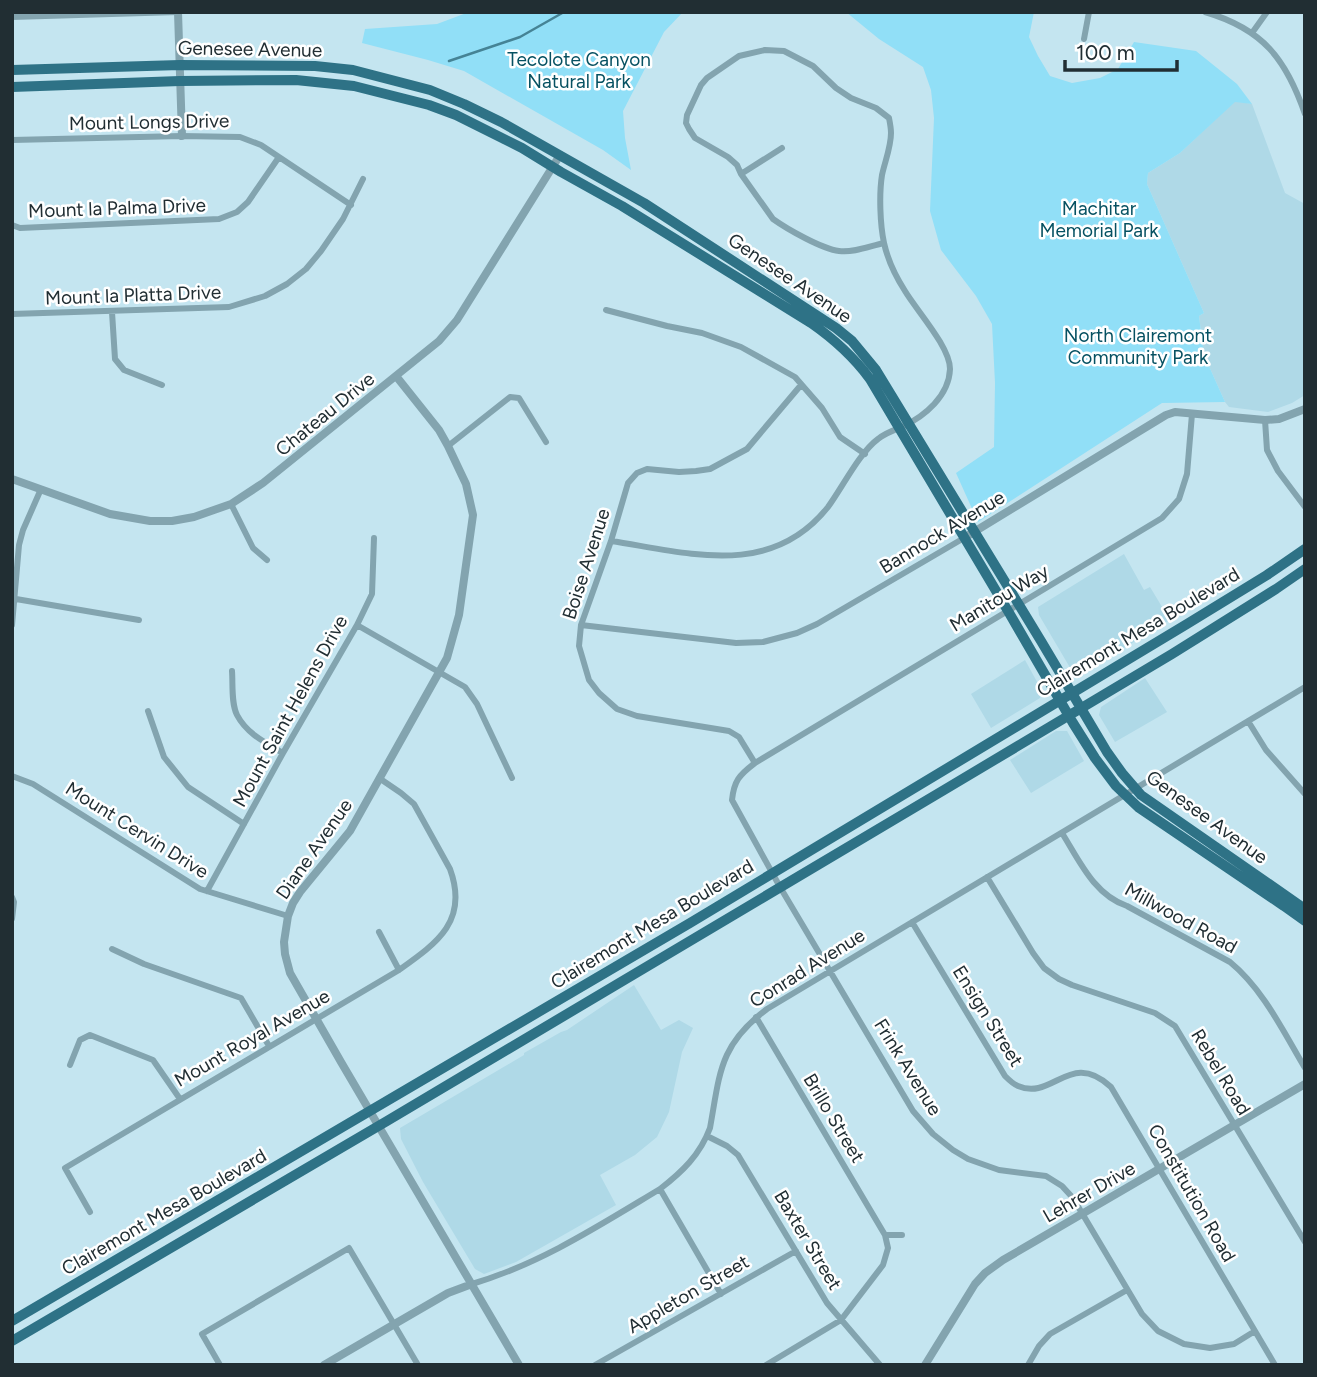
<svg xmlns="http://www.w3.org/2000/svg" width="1317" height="1377" viewBox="0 0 1317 1377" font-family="Figtree,sans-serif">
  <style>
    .built { fill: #afd9e7 }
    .green { fill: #91dff7 }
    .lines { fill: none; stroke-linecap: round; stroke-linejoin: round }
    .stream { stroke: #458395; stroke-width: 2.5 }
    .minor { stroke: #83a4af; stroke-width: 6 }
    .tertiary { stroke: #83a4af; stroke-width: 8 }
    .primary { stroke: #2e7286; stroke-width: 10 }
    .labels { text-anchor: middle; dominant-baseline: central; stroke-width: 5; stroke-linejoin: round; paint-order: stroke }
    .street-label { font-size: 19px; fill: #212e33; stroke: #fff }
    .park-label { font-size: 19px; fill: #065162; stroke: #fff }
  </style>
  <rect width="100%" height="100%" fill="#c4e5f0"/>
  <path class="built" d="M1235,101L1252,104L1285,193L1305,204V395L1292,403L1268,412L1229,407L1225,402L1204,355L1199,316L1204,313L1147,184L1148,173L1180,153Z
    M1124,554L1144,590L1150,587L1170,620L1081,674L1072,671L1039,615L1038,607Z
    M1025,660L1041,689L1040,698L991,728L971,694Z
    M1145,678L1167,712L1115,742L1099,715L1101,707Z
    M1056,731H1067L1084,761L1031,793L1010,760Z
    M634,985L661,1030L679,1020L693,1028L682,1052L669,1112L657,1137L635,1155L600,1175L616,1205L516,1262L484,1274L475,1269L423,1182L401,1139L400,1128L524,1055V1053L561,1032L567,1030Z"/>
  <path class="green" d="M469,12H683L664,32L623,111L625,138L631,170L603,150L464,71L428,60L362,43L365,29L437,24Z
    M846,12H1034L1029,37L1038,56L1050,76L1072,83L1100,78L1118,69L1134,42L1196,51L1237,84L1252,104L1235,102L1180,153L1148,173L1147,184L1204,313L1199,316L1204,355L1225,402L1162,403L978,522L956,473L994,447L995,383L992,324L976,296L941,250L930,211L934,118L931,90L923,67L879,39Z"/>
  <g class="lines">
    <path class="stream" d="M449,61L520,37L564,12"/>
    <path class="minor" d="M1205,12C1263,29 1286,59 1305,114
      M12,17L178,12
      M1252,33L1267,12
      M1084,39L1089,12
      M12,140L182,136L240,137L261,145L351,205
      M741,174L782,148
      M12,225L20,228L219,219L237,212L248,202L279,157
      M606,310L667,326L702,333L741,347L795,377L822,408L840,437L865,454
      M112,312L115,359L124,370L162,385
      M12,314L229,307L265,296L287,284L306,269L321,251L343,219L363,179
      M1192,414L1187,474L1179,499L1162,518L755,763C739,775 734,781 732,800L780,887L913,1111L933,1134L953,1150L968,1159L999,1170L1046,1176L1062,1186L1073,1198L1142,1314L1158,1331L1184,1344L1210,1348L1234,1344L1255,1331
      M1265,420L1267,450L1278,471L1305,507
      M448,446L510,397L519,398L546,442
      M231,504L253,548L267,560
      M611,541C689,553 771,579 828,507C842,488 860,452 878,439C885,433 894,430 902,427C925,416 949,396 950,369C950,347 917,311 905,291C896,277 888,261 884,243C880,224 879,194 882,175C885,161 891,147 891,133C891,128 890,123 889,118L876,108L851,98L836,88L813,66L784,51L765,50L739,56L707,78L701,85L687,115L686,123L689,129L695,138L728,157L737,165L741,174L773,219C787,229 822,249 839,251C854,253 870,246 884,243
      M16,599L139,620
      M12,625L19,545L23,530L41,489
      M357,625L465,687L477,704L512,778
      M581,625L736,643L763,642L797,633L817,624L964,538
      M232,671C233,684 231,703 237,715C247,734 266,743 283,753
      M148,711L164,757L188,787L244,824
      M1248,721L1266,750L1305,794
      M755,763L739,737L729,731L637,716L617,709L599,693L589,680L579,646L581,625L611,541L628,483L637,473L647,469L679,472L696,471L710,469L734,456L747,449L801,385
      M12,776L33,784L200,889L288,916
      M1062,833C1079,860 1094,895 1127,906L1230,962C1263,989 1283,1031 1305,1068
      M987,877L1033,953L1044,968L1059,979L1072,985L1155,1013L1175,1026L1305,1242
      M207,891L283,753L357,625L372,594L374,538
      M12,897L14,902L12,919
      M912,922L1005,1076C1009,1080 1013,1084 1018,1086C1053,1101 1070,1049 1111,1087L1275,1365
      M379,932L399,970
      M112,949L144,964L241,998L269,1046
      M756,1017L885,1235L888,1248L883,1265L841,1320L766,1365
      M70,1065L80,1040L90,1035L153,1060L180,1099
      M707,1136L727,1146L738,1155L827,1303L880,1365
      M660,1189L721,1294
      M90,1212L65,1168L399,970C437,943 469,921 450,869L414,804L401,793L379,778
      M885,1235H902
      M472,1284C540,1264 600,1225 660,1189C682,1172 700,1155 710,1128C720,1073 719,1045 767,1009L1305,687
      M220,1365L202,1334L349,1248L418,1365
      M595,1365L796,1251
      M1028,1365L1039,1346L1050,1334L1127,1290"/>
    <path class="tertiary" d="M178,12L182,136
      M396,376L439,430L448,446L466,484L473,515L459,615L447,658L350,831L300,892L293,903L288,916L284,942L285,954L290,973L341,1062L519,1365
      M12,479L110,514L150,521H172L194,517L231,504L263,483L439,341L457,320L560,155
      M964,538L1166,415L1175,412L1265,420L1279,419L1305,409
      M324,1365L448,1293L472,1284
      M925,1365L975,1284L985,1273L1003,1260L1305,1084"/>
    <path class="primary" d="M12,70L180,65L315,66L353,70L430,90L464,104L501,122L644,203L836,328L852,341L876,370L1041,641L1107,752L1122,773L1141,795L1305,909
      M12,87L180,81L296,80L354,86L429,105L456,115L522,148L561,172L622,206L811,323C834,339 853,356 870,379L1008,611L1073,723L1095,758L1116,786L1138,807L1284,906L1305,921
      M12,1321L690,923L1187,624L1267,575L1305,549
      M12,1341L387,1121L944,790L1172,654L1276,589L1305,569"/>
  </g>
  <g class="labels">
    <g class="street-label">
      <text transform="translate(250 49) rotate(1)">Genesee Avenue</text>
      <text transform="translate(149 122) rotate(-1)">Mount Longs Drive</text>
      <text transform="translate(117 208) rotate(-2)">Mount la Palma Drive</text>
      <text transform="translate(790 278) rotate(34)">Genesee Avenue</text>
      <text transform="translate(133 295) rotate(-2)">Mount la Platta Drive</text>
      <text transform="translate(325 414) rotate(-39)">Chateau Drive</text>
      <text transform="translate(942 532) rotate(-31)">Bannock Avenue</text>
      <text transform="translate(586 564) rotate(-72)">Boise Avenue</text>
      <text transform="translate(999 598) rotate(-31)">Manitou Way</text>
      <text transform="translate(1138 632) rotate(-31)">Clairemont Mesa Boulevard</text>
      <text transform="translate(290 711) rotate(-61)">Mount Saint Helens Drive</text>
      <text transform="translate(1207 817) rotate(36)">Genesee Avenue</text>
      <text transform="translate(137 830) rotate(32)">Mount Cervin Drive</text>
      <text transform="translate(314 849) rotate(-55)">Diane Avenue</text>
      <text transform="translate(1181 918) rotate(29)">Millwood Road</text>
      <text transform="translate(652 924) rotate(-31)">Clairemont Mesa Boulevard</text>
      <text transform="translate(807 968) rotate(-32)">Conrad Avenue</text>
      <text transform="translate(988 1016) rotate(58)">Ensign Street</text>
      <text transform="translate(252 1038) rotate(-30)">Mount Royal Avenue</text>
      <text transform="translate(908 1067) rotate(58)">Frink Avenue</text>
      <text transform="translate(1221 1072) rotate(59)">Rebel Road</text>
      <text transform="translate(834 1118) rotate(59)">Brillo Street</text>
      <text transform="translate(1089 1192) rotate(-30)">Lehrer Drive</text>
      <text transform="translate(1192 1193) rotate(60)">Constitution Road</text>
      <text transform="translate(164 1212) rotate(-30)">Clairemont Mesa Boulevard</text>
      <text transform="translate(808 1240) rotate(59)">Baxter Street</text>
      <text transform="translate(688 1294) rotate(-30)">Appleton Street</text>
    </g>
    <g class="park-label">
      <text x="579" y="59">Tecolote Canyon<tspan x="579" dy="22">Natural Park</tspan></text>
      <text x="1099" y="208">Machitar<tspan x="1099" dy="22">Memorial Park</tspan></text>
      <text x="1138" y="335">North Clairemont<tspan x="1138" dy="22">Community Park</tspan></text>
    </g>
  </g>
  <rect width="1317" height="1377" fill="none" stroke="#212e33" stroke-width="28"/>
  <path d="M1065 60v10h112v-10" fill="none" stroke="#212e33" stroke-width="3.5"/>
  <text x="1076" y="60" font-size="21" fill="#212e33" stroke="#ffffff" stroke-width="5" paint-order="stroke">100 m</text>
</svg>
